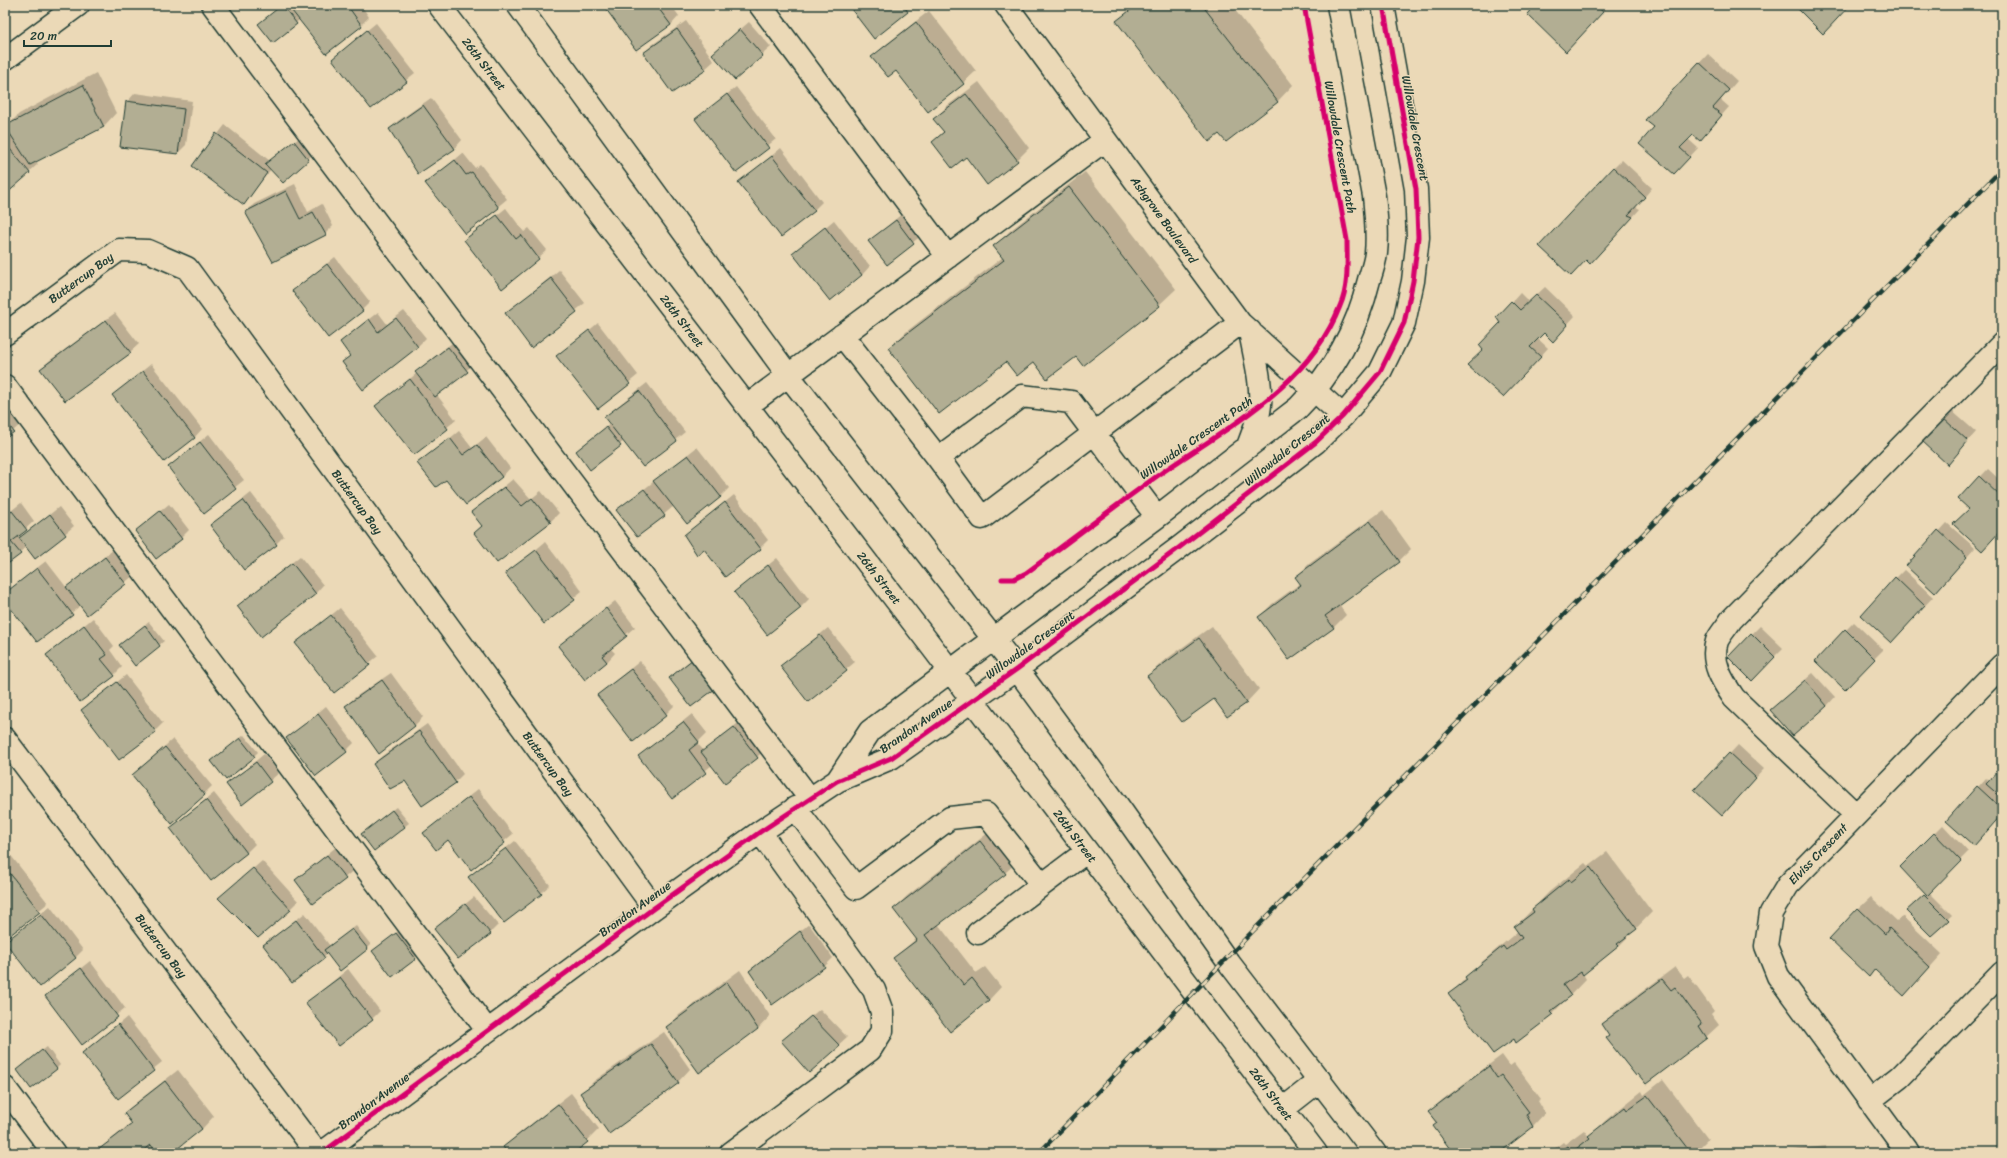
<svg xmlns="http://www.w3.org/2000/svg" width="2007" height="1158" viewBox="0 0 2007 1158" font-family="Sriracha,sans-serif">
  <style>
    .shadow { fill: #0003 }
    .building { fill: #b2ae93; stroke: #1f3d34 }
    .lines { fill: none; stroke-linecap: round; stroke-linejoin: round }
    .minor-casing { stroke: #1f3d34; stroke-width: 25 }
    .minor { stroke: #ebd9b7; stroke-width: 22 }
    .rail-casing { stroke: #1f3d34; stroke-width: 4.5 }
    .rail { stroke: #ebd9b7; stroke-width: 3; stroke-dasharray: 9; stroke-linecap: butt }
    .cycleway-casing { stroke: #ebd9b7; stroke-width: 8 }
    .cycleway { stroke: #d6006c; stroke-width: 5 }
    .labels { text-anchor: middle; dominant-baseline: central; stroke-width: 3; stroke-linejoin: round; paint-order: stroke }
    .street-label { font-size: 12px; fill: #1f3d34; stroke: #ebd9b7 }
  </style>
  <rect width="100%" height="100%" fill="#ebd9b7"/>
  <filter id="ink" filterUnits="userSpaceOnUse"><feTurbulence type="fractalNoise" baseFrequency=".025" numOctaves="2"/><feDisplacementMap in="SourceGraphic" scale="8" xChannelSelector="R" yChannelSelector="G"/><feConvolveMatrix kernelMatrix="1 2 1 2 8 2 1 2 1" color-interpolation-filters="sRGB"/></filter>
  <g filter="url(#ink)">
    <path class="shadow" d="M283,5H289L294,11L300,5H361L369,17L361,25L300,19L296,23L263,20Z
      M604,5H671L679,16L671,25Z
      M849,5H914L874,37Z
      M1134,5H1231L1293,85L1277,102L1117,22Z
      M1536,5H1609L1574,43Z
      M929,11L976,71L963,83L896,70L873,57L885,45Z
      M686,21L714,61L705,69L644,53L652,45Z
      M749,22L771,47L735,78L722,45Z
      M376,23L415,73L371,108L342,51Z
      M1708,54L1737,81L1721,100L1729,107L1708,131L1693,134L1688,139L1698,148L1682,165L1655,127L1646,120Z
      M96,73L116,113L104,126L35,161L38,164L5,194V128L19,114Z
      M979,82L1029,148L1017,160L966,156L933,142L944,131L935,119L947,106Z
      M736,87L776,139L736,171L696,120Z
      M135,93L192,101L186,145L178,153L127,102Z
      M431,98L462,140L454,149L390,129L398,121Z
      M225,125L270,161L299,138L312,155L308,159L271,169L244,204L194,165Z
      M781,148L822,202L814,210L739,183Z
      M463,153L475,168L480,164L507,199L466,233L427,183Z
      M1622,160L1652,188L1636,207L1640,209L1598,255L1614,168Z
      M1085,172L1176,289L1159,305L1083,364L1076,355L1034,361L1006,360L890,348L906,332L1003,257L994,246L1011,230Z
      M295,184L308,212L322,204L333,226L325,234L246,212L254,204Z
      M506,208L524,232L529,228L547,250L538,258L466,240Z
      M904,212L922,235L887,263L870,241Z
      M834,220L870,266L862,275L794,253Z
      M335,257L370,302L362,310L294,291Z
      M559,270L585,303L531,347L506,314Z
      M1545,287L1575,316L1553,340L1544,331L1537,338L1548,348L1511,388L1484,350L1502,323L1497,317L1512,302L1520,293L1529,302Z
      M404,311L426,338L417,347L343,362L351,355L341,342L350,334L378,312L387,324Z
      M115,313L139,344L130,352L65,400L41,369L49,361Z
      M598,323L638,375L598,408L558,356Z
      M457,339L475,363L437,395L456,420L414,454L377,406L417,373L425,364Z
      M151,364L202,429L194,438L113,395Z
      M647,383L685,432L643,466L624,441L590,468L581,447L610,424L606,418L614,409Z
      M5,401L22,423L5,438Z
      M1951,410L1976,432L1956,455L1923,441Z
      M459,431L472,448L486,437L510,468L502,477L447,478L419,463Z
      M209,434L244,480L204,512L169,467Z
      M697,447L729,488L720,497L674,506L638,536L618,510Z
      M1988,469L2002,482V529L1970,509L1959,499Z
      M2002,472V478L1999,476Z
      M513,479L531,499L541,491L559,513L550,522L475,533L483,525L473,512Z
      M251,493L284,536L276,544L211,525Z
      M734,495L768,540L760,548H704L685,535Z
      M21,503L34,521L20,534L22,537L59,507L74,526L36,558L27,546L5,565V512L7,514Z
      M169,504L189,530L181,538L136,531Z
      M1383,510L1411,549L1399,561L1339,605L1346,615L1334,627L1290,659L1259,617L1272,604L1301,583L1296,577L1309,564Z
      M1947,523L1975,548L1943,584L1907,566Z
      M545,542L582,591L544,622L507,574Z
      M114,549L134,575L87,614L81,605L37,641L5,599V594L11,588L46,561L67,588Z
      M300,556L323,585L315,594L238,606Z
      M777,558L809,599L800,608L735,592Z
      M1904,570L1933,597L1891,642L1896,578Z
      M615,601L635,627L610,648L615,653L607,662L560,646Z
      M340,608L378,656L334,691L297,643Z
      M93,618L114,646L110,650L122,667L114,675L48,655Z
      M149,622L164,641L135,665L124,642Z
      M1854,622L1883,650L1845,688L1846,630Z
      M1212,626L1259,689L1247,702L1227,716L1214,698L1149,676L1161,663Z
      M1760,626L1783,648L1752,679L1729,657Z
      M828,628L855,662L808,701L781,666Z
      M701,652L715,688L670,678L678,670Z
      M640,661L674,706L666,714L598,695Z
      M391,673L423,717L414,726L346,706L354,698Z
      M1813,673L1835,697L1827,706L1771,710Z
      M126,675L163,723L155,731L82,710Z
      M326,706L354,743L346,751L288,738Z
      M692,714L707,733L697,743L704,751L743,719L765,749L757,757L712,765L672,798L640,756Z
      M427,724L463,774L455,782L405,779L374,764L382,756Z
      M244,735L258,752L254,756L212,761Z
      M173,739L212,786L204,794L141,767Z
      M1738,745L1764,769L1730,806L1696,790Z
      M264,754L279,773L242,804L228,784Z
      M2002,769V813L1978,787L1986,778L1990,782Z
      M478,789L513,834L471,868L448,839L424,833Z
      M214,793L255,844L246,853L171,828Z
      M396,807L409,823L374,850L366,830Z
      M1943,825L1968,852L1929,892L1952,915L1931,935L1908,911L1927,894L1901,867Z
      M993,829L1018,861L1005,873L938,924L976,973L985,967L1001,987L989,1000L950,1030L894,958L917,938L894,909L907,896Z
      M515,841L550,885L541,893L470,877Z
      M336,847L354,870L313,903L296,880Z
      M1607,852L1652,912L1619,946L1583,974L1586,979L1553,1013L1516,1041L1514,1038L1450,994L1483,961L1518,931L1515,927L1549,892L1585,863L1588,866Z
      M9,853L48,903L5,938V856Z
      M262,861L298,901L290,909L219,898Z
      M474,897L498,925L490,933L435,929Z
      M1871,897L1897,921L1902,916L1942,954L1916,983L1875,969L1869,975L1858,909Z
      M50,906L83,950L75,958L7,942Z
      M305,913L330,946L356,926L371,945L367,949L328,953L293,982L264,945Z
      M809,924L833,958L825,966L772,1003L750,971Z
      M405,925L424,950L393,976L374,952Z
      M90,961L125,1008L82,1043L46,996Z
      M5,965L11,973L5,978Z
      M1675,967L1684,978L1688,975L1714,1011L1711,1014L1719,1025L1706,1037L1638,1072L1602,1024L1615,1012Z
      M348,969L380,1011L372,1019L306,1003Z
      M740,970L770,1016L758,1029L667,1027L679,1015Z
      M820,1009L847,1037L809,1072L791,1033Z
      M127,1017L162,1062L118,1097L84,1053Z
      M664,1032L690,1069L678,1082L581,1094L594,1081Z
      M47,1047L60,1065L56,1069L22,1066Z
      M1502,1055L1510,1066L1514,1063L1541,1099L1538,1101L1545,1113L1533,1126L1498,1153H1454L1429,1112L1442,1100Z
      M178,1070L214,1116L202,1129L170,1153H95L132,1122L125,1113L138,1101Z
      M1663,1080L1708,1139L1694,1153H1549L1563,1142L1565,1144L1584,1130L1589,1137L1606,1120L1642,1091L1644,1095Z
      M571,1093L599,1129L587,1141L572,1153H561L557,1148L551,1153H504L507,1150L505,1147L517,1135Z
      M1826,1146L1827,1153H1775L1776,1152Z"/>
    <path class="building" d="M282,5L297,24L273,43L258,24Z
      M300,5H347L362,26L326,54L292,11Z
      M603,5H656L671,25L636,50Z
      M848,5H903L908,12L874,39Z
      M1137,5H1202L1278,102L1226,142L1219,134L1209,142L1116,21Z
      M1535,5H1595L1603,12L1566,52L1527,14Z
      M1794,5H1850L1823,34Z
      M916,22L964,84L928,112L896,71L888,77L871,57Z
      M677,29L706,70L672,93L643,53Z
      M740,29L763,56L735,80L712,54Z
      M367,30L407,82L371,109L332,59Z
      M1699,62L1729,90L1713,108L1722,115L1700,141L1693,135L1680,148L1690,157L1674,174L1639,144L1654,127L1645,120Z
      M83,85L104,127L30,165L5,126Z
      M727,94L769,148L736,173L695,119Z
      M966,94L1018,161L987,185L966,157L952,168L932,142L944,132L933,119Z
      M126,101L184,109L178,154L120,147Z
      M423,105L455,149L418,174L389,129Z
      M216,133L267,173L244,205L192,166Z
      M294,141L309,160L283,183L265,164Z
      M5,143L30,173L5,195Z
      M772,156L815,211L781,237L738,182Z
      M455,160L466,175L472,172L499,208L465,234L425,183Z
      M1613,167L1645,197L1628,215L1633,217L1590,264L1586,260L1571,276L1539,246Z
      M1069,187L1160,306L1083,366L1076,357L1047,379L1034,362L1017,376L1006,362L939,414L888,348L1004,260L993,246Z
      M286,191L300,219L313,212L326,235L273,262L245,212Z
      M497,215L516,239L521,235L539,259L502,289L464,240Z
      M896,220L914,244L887,265L868,241Z
      M825,227L862,275L830,301L792,253Z
      M327,264L363,311L328,338L292,291Z
      M551,278L577,312L531,348L505,313Z
      M1536,295L1568,325L1553,342L1544,333L1530,347L1541,357L1503,397L1467,365L1483,350L1479,345L1500,323L1496,317L1511,301L1520,310Z
      M396,318L418,347L363,390L342,362L350,356L340,342L369,319L378,332Z
      M106,320L131,353L65,401L40,369Z
      M589,330L630,384L598,409L556,356Z
      M448,347L468,372L435,397L415,372Z
      M143,371L195,438L164,462L112,395Z
      M410,379L448,429L414,455L375,406Z
      M639,391L677,441L643,467L604,417Z
      M1942,417L1968,441L1948,465L1922,441Z
      M5,420L14,432L5,439Z
      M606,427L621,446L590,470L576,451Z
      M450,438L463,455L477,445L502,477L466,505L446,480L436,487L417,463Z
      M200,442L236,489L204,514L168,467Z
      M688,455L721,497L687,524L653,481Z
      M1979,476L2002,498V529L1982,551L1953,524L1969,509L1958,499Z
      M504,487L522,506L532,498L551,522L497,563L474,533L482,526L471,512Z
      M644,489L665,516L637,537L616,510Z
      M243,500L277,545L244,570L210,525Z
      M725,502L761,549L725,577L704,549L697,555L684,535Z
      M12,511L27,530L11,542L21,554L5,566V516Z
      M160,511L182,539L156,559L135,531Z
      M50,514L66,535L35,559L19,538Z
      M1370,521L1400,562L1325,616L1334,628L1289,660L1258,617L1301,585L1295,577Z
      M1938,530L1967,557L1935,593L1906,566Z
      M536,550L575,600L544,624L505,573Z
      M105,557L126,584L87,615L66,587Z
      M292,563L316,594L261,637L237,606Z
      M768,565L801,608L767,635L734,592Z
      M37,568L73,615L37,642L5,601V593Z
      M1895,577L1925,606L1891,643L1861,615Z
      M606,608L627,636L602,656L607,662L585,680L558,646Z
      M331,615L370,665L334,693L295,643Z
      M84,625L107,655L101,659L115,676L80,702L46,655Z
      M145,625L160,646L135,666L119,645Z
      M1845,629L1875,659L1845,690L1815,661Z
      M1751,633L1775,657L1752,681L1728,657Z
      M820,635L847,671L808,702L780,666Z
      M1199,638L1247,703L1227,717L1214,699L1182,722L1147,676Z
      M693,659L715,689L691,707L669,678Z
      M631,669L667,715L633,742L597,695Z
      M382,680L415,726L379,754L345,706Z
      M1805,680L1827,706L1793,736L1770,710Z
      M117,682L156,732L119,760L81,710Z
      M318,714L347,752L316,776L286,738Z
      M683,722L699,742L689,750L706,773L672,799L638,756Z
      M734,727L758,758L725,783L701,752Z
      M419,731L456,783L422,806L405,781L390,789L373,764Z
      M240,738L255,757L226,780L211,761Z
      M165,747L205,795L172,824L132,775Z
      M1729,753L1756,778L1722,816L1694,790Z
      M256,762L271,782L242,805L226,784Z
      M2002,767V798L1986,784Z
      M1977,786L2002,809V814L1974,846L1946,821Z
      M469,797L505,843L471,870L448,840L436,850L423,833Z
      M206,800L247,853L211,881L170,828Z
      M392,810L405,827L374,851L361,834Z
      M1934,833L1961,861L1927,896L1900,867Z
      M980,841L1006,874L925,935L964,985L972,978L989,1000L950,1032L893,958L917,940L893,909Z
      M506,848L542,894L504,923L468,877Z
      M327,855L346,879L313,904L295,880Z
      M5,867L40,912L5,939Z
      M1590,867L1637,929L1617,944L1619,946L1583,975L1581,972L1563,985L1571,996L1551,1011L1554,1014L1516,1043L1514,1039L1493,1054L1448,994L1467,980L1465,977L1503,946L1506,950L1522,938L1514,927L1534,912L1532,909L1569,879L1571,882Z
      M253,868L291,910L258,938L218,898Z
      M1924,895L1949,920L1931,936L1906,911Z
      M465,904L491,934L458,959L434,929Z
      M1858,908L1885,934L1889,928L1930,967L1904,996L1875,969L1869,977L1829,939Z
      M41,914L76,958L40,987L5,942Z
      M296,920L325,958L292,983L263,945Z
      M352,929L368,949L340,971L324,950Z
      M800,931L825,967L772,1005L749,971Z
      M396,933L416,959L392,977L372,951Z
      M81,968L118,1017L82,1045L45,996Z
      M340,977L373,1020L339,1046L305,1003Z
      M1662,979L1671,990L1675,987L1702,1024L1699,1026L1707,1038L1646,1084L1638,1074L1636,1076L1606,1038L1609,1036L1601,1024Z
      M727,982L758,1029L699,1073L666,1027Z
      M811,1016L840,1046L809,1073L781,1041Z
      M118,1024L154,1071L118,1099L82,1053Z
      M651,1044L679,1083L609,1134L580,1093Z
      M42,1050L57,1069L31,1089L17,1070Z
      M1489,1066L1497,1078L1501,1075L1529,1112L1526,1114L1533,1127L1499,1153H1453L1433,1126L1437,1123L1428,1112Z
      M165,1081L202,1129L172,1153H157L151,1145L140,1153H94L132,1124L124,1113Z
      M1647,1096L1691,1153H1557L1567,1146L1572,1152L1590,1138L1588,1136L1625,1107L1627,1110Z
      M558,1104L588,1142L574,1153H560L557,1149L553,1153H506L507,1152L503,1147Z"/>
    <g class="lines">
      <defs>
        <path id="minor" d="M213,5L810,799
          M439,5L932,647L1316,1153
          M518,5L788,375L1017,669L1118,806L1226,959L1375,1153
          M760,5L948,257
          M1006,5L1240,323L1343,416
          M5,59L78,5
          M5,334L119,250L148,251L187,268L654,908
          M842,335L938,458L1022,396L1071,402L1157,517
          M5,386L487,1030
          M747,406L1105,140
          M1248,446C1253,433 1259,419 1260,405C1262,381 1254,355 1250,331
          M938,458L982,518L1240,323
          M5,739L317,1153
          M837,781L870,731L1157,517L1298,408C1334,372 1357,330 1369,280C1372,271 1375,262 1376,253C1378,234 1376,215 1374,196L1338,5
          M795,808L856,888L950,818L986,814L1042,885
          M1856,815L1734,698C1723,682 1710,662 1717,641C1720,634 1727,627 1731,620L2002,344
          M978,933L1086,852
          M5,1088L54,1153
          M1869,1101L1900,1077L2002,973
          M1283,1109L1320,1080
          M322,1153L654,908L760,832L837,781L891,758L1017,669L1180,547L1316,442L1343,416L1380,372L1404,323L1413,281L1418,237L1416,189L1383,5
          M731,1153L870,1050L882,1031V1012L874,990L760,832
          M1908,1153L1778,976L1766,946L1771,913L1788,885L2002,665"/>
      </defs>
      <use href="#minor" class="minor-casing"/>
      <use href="#minor" class="minor"/>
      <defs>
        <path id="rail" d="M1039,1153L1250,934L2002,169"/>
      </defs>
      <use href="#rail" class="rail-casing"/>
      <use href="#rail" class="rail"/>
      <defs>
        <path id="cycleway" d="M1002,579H1014L1026,573C1071,540 1115,506 1160,474C1226,428 1309,386 1340,306C1349,286 1347,262 1347,240L1304,5
          M322,1153L654,908L760,832L837,781L891,758L1017,669L1180,547L1316,442L1343,416L1380,372L1404,323L1413,281L1418,237L1416,189L1383,5"/>
      </defs>
      <use href="#cycleway" class="cycleway-casing"/>
      <use href="#cycleway" class="cycleway"/>
    </g>
  </g>
  <g class="labels">
    <g class="street-label">
      <text transform="translate(484 64) rotate(52)">26th Street</text>
      <text transform="translate(1415 128) rotate(80)">Willowdale Crescent</text>
      <text transform="translate(1340 147) rotate(80)">Willowdale Crescent Path</text>
      <text transform="translate(1164 220) rotate(54)">Ashgrove Boulevard</text>
      <text transform="translate(81 278) rotate(-36)">Buttercup Bay</text>
      <text transform="translate(682 321) rotate(52)">26th Street</text>
      <text transform="translate(1196 438) rotate(-35)">Willowdale Crescent Path</text>
      <text transform="translate(1287 450) rotate(-39)">Willowdale Crescent</text>
      <text transform="translate(357 502) rotate(54)">Buttercup Bay</text>
      <text transform="translate(879 578) rotate(52)">26th Street</text>
      <text transform="translate(1030 645) rotate(-36)">Willowdale Crescent</text>
      <text transform="translate(916 726) rotate(-35)">Brandon Avenue</text>
      <text transform="translate(548 764) rotate(54)">Buttercup Bay</text>
      <text transform="translate(1075 836) rotate(53)">26th Street</text>
      <text transform="translate(1818 854) rotate(-46)">Elviss Crescent</text>
      <text transform="translate(635 909) rotate(-36)">Brandon Avenue</text>
      <text transform="translate(161 946) rotate(53)">Buttercup Bay</text>
      <text transform="translate(1271 1094) rotate(53)">26th Street</text>
      <text transform="translate(374 1101) rotate(-37)">Brandon Avenue</text>
    </g>
  </g>
  <rect width="2007" height="1158" fill="none" stroke="#ebd9b7" stroke-width="20"/>
  <rect x="10" y="10" width="1987" height="1138" fill="none" stroke="#1f3d34" stroke-width="1.5" filter="url(#ink)"/>
  <path d="M24 40v6h87v-6" fill="none" stroke="#1f3d34" stroke-width="2"/>
  <text x="30" y="40" font-size="12" fill="#1f3d34" stroke="#ebd9b7" stroke-width="3" paint-order="stroke">20 m</text>
</svg>
